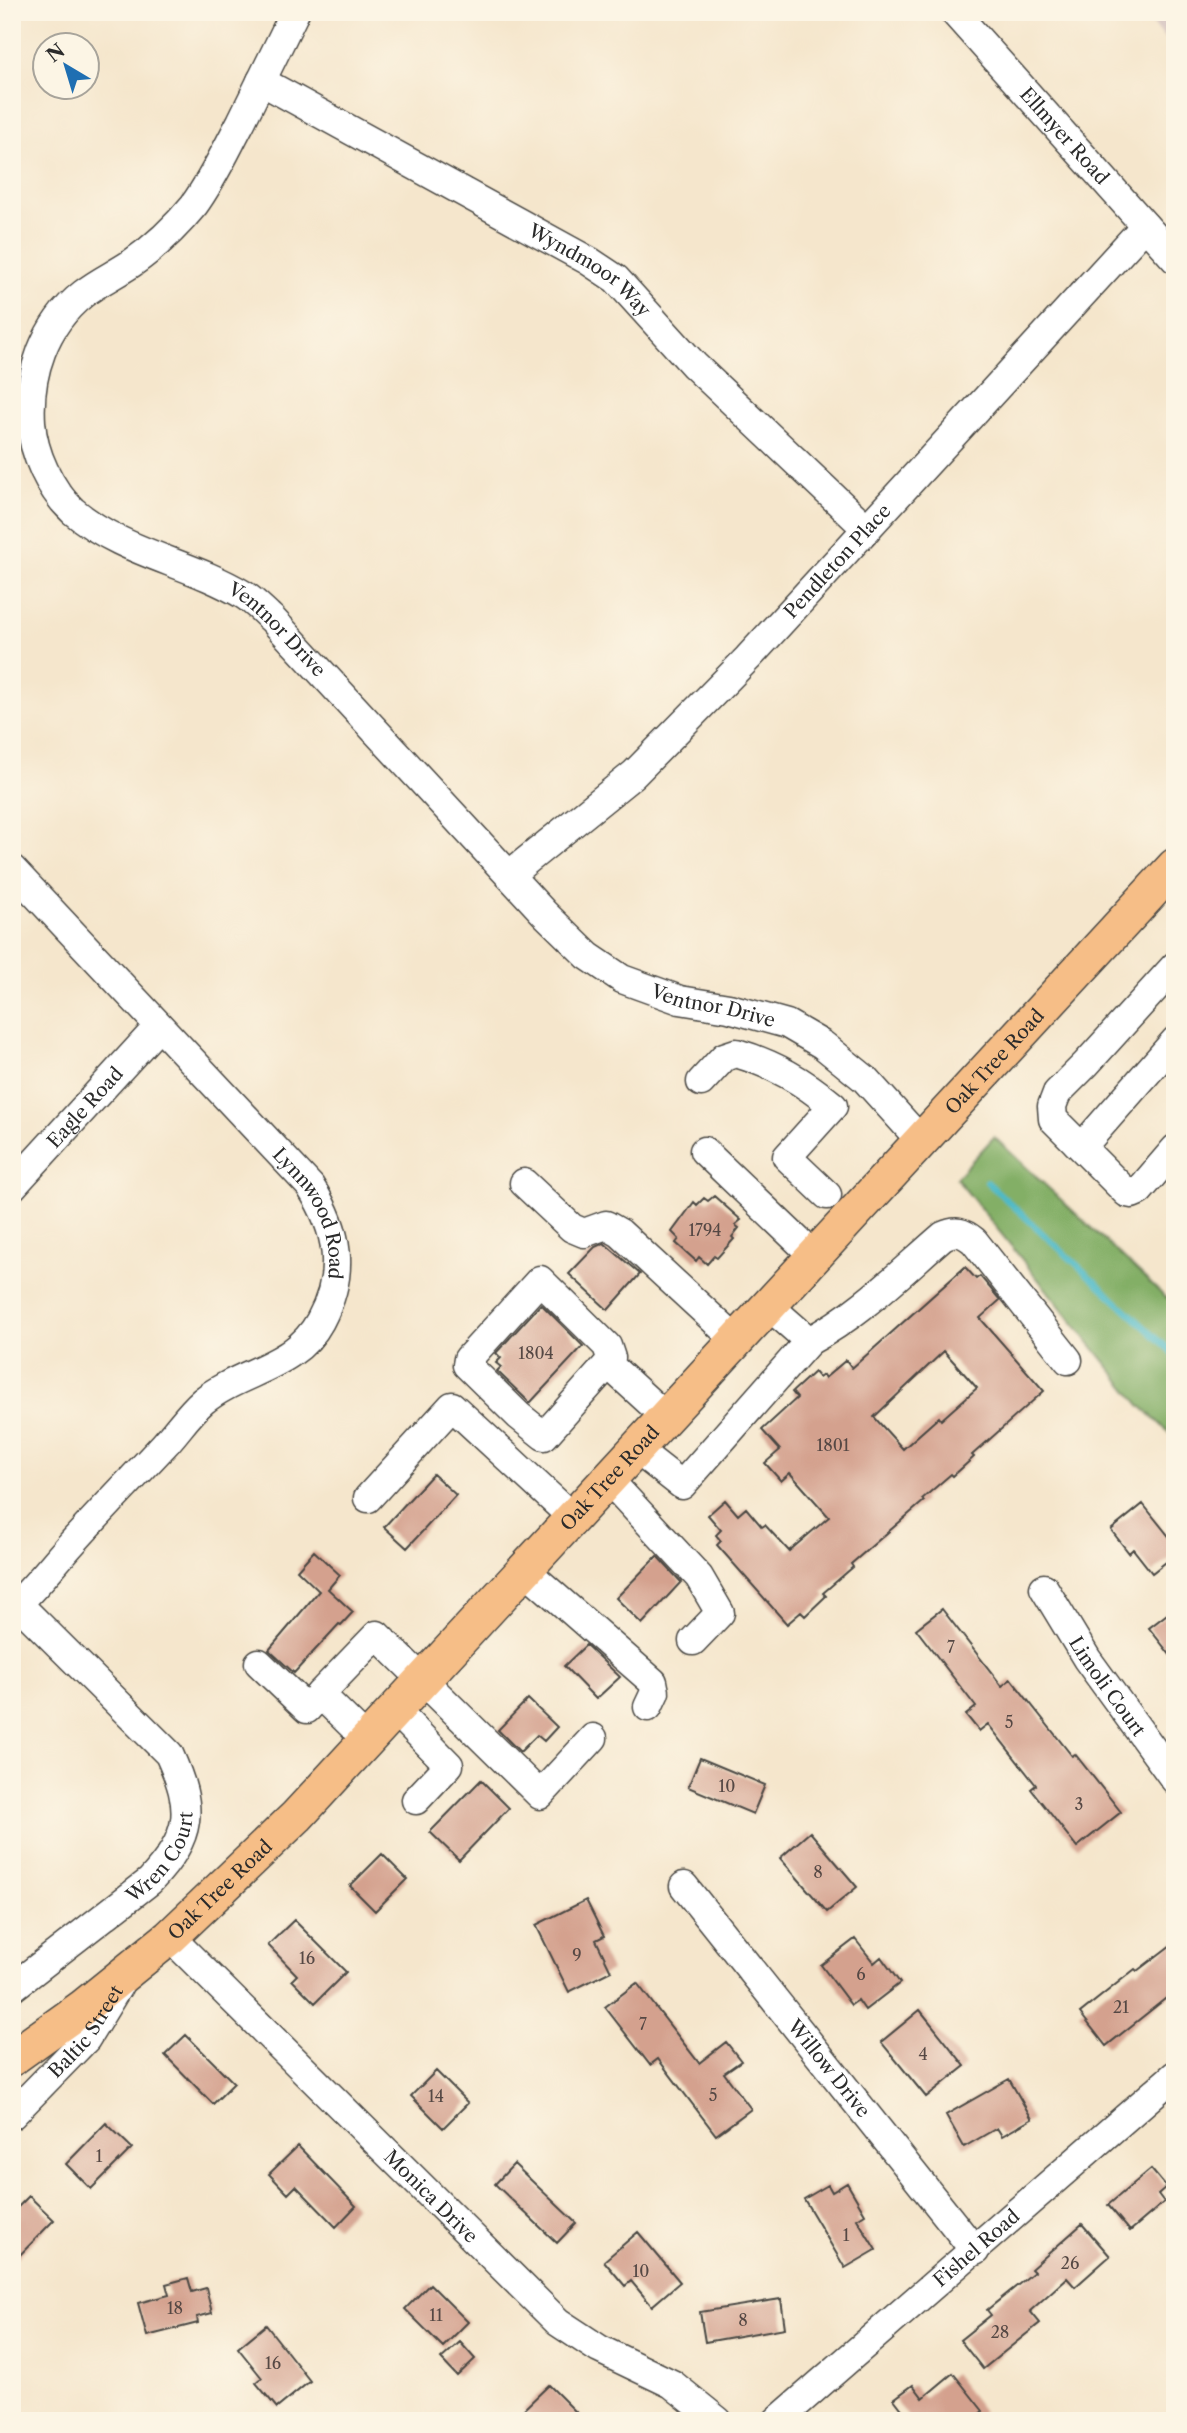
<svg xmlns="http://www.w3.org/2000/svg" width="1187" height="2433" viewBox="0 0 1187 2433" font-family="'Libre Caslon Text',serif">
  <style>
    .industrial { fill: #d1bfbd }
    .forest { fill: #83af66; stroke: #576d48; stroke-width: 2 }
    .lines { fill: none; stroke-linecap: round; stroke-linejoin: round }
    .stream { stroke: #4dbac7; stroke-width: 6 }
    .building { fill: #d4a18e; fill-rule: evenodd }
    .minor-casing { stroke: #494743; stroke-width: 31 }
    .major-casing { stroke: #494743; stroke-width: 38 }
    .minor { stroke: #fff; stroke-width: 28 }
    .major { stroke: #f6be87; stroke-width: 35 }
    .labels { text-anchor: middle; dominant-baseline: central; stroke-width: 5; stroke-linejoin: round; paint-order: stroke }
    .number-label { font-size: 16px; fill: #554844 }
    .street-label { font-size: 19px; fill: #2b2b2b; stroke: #fcf5e5 }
  </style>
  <rect width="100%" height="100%" fill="#fcf5e5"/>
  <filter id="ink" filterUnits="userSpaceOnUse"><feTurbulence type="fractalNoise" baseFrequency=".0143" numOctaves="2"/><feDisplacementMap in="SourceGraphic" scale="14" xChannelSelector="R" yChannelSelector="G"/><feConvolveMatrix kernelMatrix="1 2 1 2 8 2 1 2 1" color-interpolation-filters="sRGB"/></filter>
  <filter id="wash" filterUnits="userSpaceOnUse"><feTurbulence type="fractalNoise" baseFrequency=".00686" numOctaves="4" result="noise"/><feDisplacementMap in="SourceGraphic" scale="28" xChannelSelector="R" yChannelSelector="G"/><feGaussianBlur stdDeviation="1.57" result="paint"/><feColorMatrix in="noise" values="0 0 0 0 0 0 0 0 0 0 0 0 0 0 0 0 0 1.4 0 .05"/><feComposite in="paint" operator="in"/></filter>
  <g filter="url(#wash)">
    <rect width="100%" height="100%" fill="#f5e6cc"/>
    <path class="industrial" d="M1142,12H1175V49Z"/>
    <path class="forest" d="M994,1137L1165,1297L1175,1300V1438L1140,1405L956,1178Z"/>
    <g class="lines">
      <path class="stream" d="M987,1182L1175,1355"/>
    </g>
    <g id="blocks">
      <path class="building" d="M714,1196L741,1220L735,1225L739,1228L732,1237L734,1239L717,1258L714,1256L707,1264L699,1257L696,1261L676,1243L679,1239L672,1232L694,1202L697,1205L704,1198L708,1201Z
        M604,1243L640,1274L608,1310L569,1274L595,1247Z
        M965,1267L976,1279L980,1276L1000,1300L980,1318L1044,1391L972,1455L974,1457L953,1476L951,1474L922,1499L924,1501L851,1564L853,1567L823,1593L826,1596L805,1616L801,1612L787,1624L717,1545L721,1541L716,1535L721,1530L708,1515L725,1500L738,1515L746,1508L762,1527L765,1525L789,1551L829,1517L790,1473L781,1481L765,1463L780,1450L762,1430L797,1398L792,1392L814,1372L819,1378L823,1375L825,1378L846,1360L852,1368ZM944,1351L977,1388L941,1420L939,1417L903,1449L874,1417Z
        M541,1304L583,1346L530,1403L497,1371L501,1367L496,1363L501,1358L496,1353Z
        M433,1474L456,1495L407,1548L384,1527Z
        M1143,1504L1175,1544V1555L1152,1573L1133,1549L1129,1553L1111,1530Z
        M314,1551L340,1575L328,1589L353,1612L341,1625L339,1624L294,1673L269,1650L319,1591L297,1570Z
        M657,1556L681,1582L642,1624L616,1598Z
        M1175,1608V1661L1149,1628Z
        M942,1609L1002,1686L1011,1679L1072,1756L1075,1754L1121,1812L1077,1847L1031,1789L1036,1785L988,1724L979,1731L966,1715L976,1707L916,1629Z
        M586,1645L620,1677L596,1699L564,1666Z
        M528,1699L557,1727L544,1741L537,1735L520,1752L498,1730Z
        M700,1758L765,1785L753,1814L688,1787Z
        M481,1780L509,1808L459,1860L430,1832Z
        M810,1832L857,1887L827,1912L780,1858Z
        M382,1854L407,1879L375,1911L350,1886Z
        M586,1900L604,1936L596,1940L611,1971L569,1992L536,1925Z
        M294,1920L346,1972L315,2003L292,1980L297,1975L268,1945Z
        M855,1939L874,1963L881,1957L900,1983L865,2010L858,2000L851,2005L821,1965Z
        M1175,1942V1991L1106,2046L1080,2013L1135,1969L1137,1971Z
        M637,1983L699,2063L726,2042L741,2061L724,2073L751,2109L716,2135L658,2059L650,2065L605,2007Z
        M920,2010L965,2066L926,2097L881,2042Z
        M186,2035L234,2083L213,2104L165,2055Z
        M436,2071L468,2103L443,2128L411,2096Z
        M1009,2079L1032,2119L1002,2136L997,2128L964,2147L946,2115Z
        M106,2123L132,2148L91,2189L66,2164Z
        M298,2146L356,2206L336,2227L296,2186L288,2194L269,2174Z
        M514,2164L576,2223L557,2243L495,2184Z
        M1151,2169L1166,2187L1158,2194L1164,2202L1130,2231L1108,2205Z
        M847,2183L865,2214L857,2219L876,2250L845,2268L804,2199L828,2185L832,2192Z
        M29,2196L54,2220L12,2263V2213Z
        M1082,2224L1110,2256L1075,2287L1067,2278L1030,2311L1040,2323L983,2369L960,2340L991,2315L987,2310L1034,2272L1031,2269Z
        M638,2232L680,2282L652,2306L631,2281L625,2286L604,2261Z
        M188,2278L192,2292L206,2288L212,2313L197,2317L198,2323L147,2336L138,2303L169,2295L166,2284Z
        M430,2284L468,2322L443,2347L405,2309Z
        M781,2299L785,2328L705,2342L700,2312Z
        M266,2325L310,2381L277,2408L256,2383L262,2378L238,2348Z
        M460,2342L475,2359L457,2376L441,2359Z
        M953,2373L983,2411L970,2421H911L894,2399L913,2385L923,2398Z
        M549,2385L585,2421H534L523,2410Z"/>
    </g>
  </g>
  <g filter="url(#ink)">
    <use href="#blocks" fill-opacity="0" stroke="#494743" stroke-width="2"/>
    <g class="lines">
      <defs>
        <g id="minor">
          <path id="s1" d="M295,12C277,49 259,85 241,122C226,150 213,179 194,205C176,227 155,247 132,263C116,274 98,282 83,294C44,325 28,374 31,422C33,453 50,490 73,511C122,553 189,562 244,595C254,601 263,611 272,619L544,913L588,956L622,979L680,1000L729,1008L787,1024L823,1045L865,1079L922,1142"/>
          <path id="s2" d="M954,12L1175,259"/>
          <path id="s3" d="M261,81L589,261L616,279L694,365L867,529"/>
          <path id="s4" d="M12,869L310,1186C339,1231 346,1273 320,1321C295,1368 241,1370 203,1401C188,1414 178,1430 164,1445C134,1477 103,1509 73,1542C53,1564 34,1589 12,1609"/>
          <path id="s5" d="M509,875L634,774L748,658L1145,226"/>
          <path d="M1175,966L1086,1064L1057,1093L1052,1106L1053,1119L1127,1193L1132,1194L1139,1191L1175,1149"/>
          <path d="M701,1082L724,1057L736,1053C774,1064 803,1081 833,1106L787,1157L827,1195"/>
          <path d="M1077,1143H1083L1088,1140L1175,1041"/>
          <path d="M704,1151L815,1257"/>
          <path d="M524,1183L572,1228L584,1233L606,1225L620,1233L737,1341"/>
          <path id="s6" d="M12,1187L159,1026"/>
          <path d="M809,1341C860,1314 900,1273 943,1236C956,1230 963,1232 974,1241L1068,1360"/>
          <path d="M608,1364L611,1358L607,1346L540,1280L468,1359L467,1365L519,1416L544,1436L608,1364L666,1417"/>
          <path d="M636,1449L682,1485L809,1341L769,1306"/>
          <path d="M608,1479L699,1577L720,1613L693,1641"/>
          <path d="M368,1498L452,1406L573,1518"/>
          <path d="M525,1570L653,1682L655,1692L648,1707"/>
          <path id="s7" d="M1044,1588L1087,1659L1175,1780"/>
          <path d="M259,1663L307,1709L320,1694"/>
          <path d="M395,1710L449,1765L416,1800"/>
          <path d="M367,1740L320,1694L377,1635L540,1795L593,1738"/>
          <path id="s8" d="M684,1886L975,2251"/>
          <path id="s9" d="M170,1937L558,2322L599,2349L672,2384L718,2421"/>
          <path id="s10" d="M12,1988L150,1881C193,1835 194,1809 169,1754L18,1604"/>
          <path id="s11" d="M12,2115L86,2039L119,1985"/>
          <path id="s12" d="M777,2421L1175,2075"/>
        </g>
        <g id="major">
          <path id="s13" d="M12,2058L82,2008L170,1937L297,1816L1175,866"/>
        </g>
      </defs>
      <use href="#minor" class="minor-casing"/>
      <use href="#major" class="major-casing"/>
      <use href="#minor" class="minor"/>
      <use href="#major" class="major"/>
    </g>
  </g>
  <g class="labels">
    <g class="number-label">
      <text x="705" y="1230">1794</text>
      <text x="536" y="1353">1804</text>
      <text x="833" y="1445">1801</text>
      <text x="951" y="1647">7</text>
      <text x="1009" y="1722">5</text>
      <text x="727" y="1786">10</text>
      <text x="1079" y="1804">3</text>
      <text x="818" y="1872">8</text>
      <text x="577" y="1955">9</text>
      <text x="307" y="1958">16</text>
      <text x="861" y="1974">6</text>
      <text x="1121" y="2007">21</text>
      <text x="643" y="2024">7</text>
      <text x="923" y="2054">4</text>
      <text x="713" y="2095">5</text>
      <text x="436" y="2096">14</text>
      <text x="99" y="2156">1</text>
      <text x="846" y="2235">1</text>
      <text x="1070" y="2263">26</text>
      <text x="641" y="2271">10</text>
      <text x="175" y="2308">18</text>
      <text x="436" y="2315">11</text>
      <text x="743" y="2320">8</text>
      <text x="1000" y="2332">28</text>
      <text x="273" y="2363">16</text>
    </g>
    <g class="street-label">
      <text stroke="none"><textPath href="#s2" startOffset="166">Ellmyer Road</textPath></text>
      <text stroke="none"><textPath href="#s3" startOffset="380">Wyndmoor Way</textPath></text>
      <text stroke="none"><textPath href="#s5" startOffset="455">Pendleton Place</textPath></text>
      <text stroke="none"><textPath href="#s1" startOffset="844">Ventnor Drive</textPath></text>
      <text stroke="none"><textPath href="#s1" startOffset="1432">Ventnor Drive</textPath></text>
      <text stroke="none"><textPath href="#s13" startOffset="1402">Oak Tree Road</textPath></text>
      <text stroke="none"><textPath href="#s6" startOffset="108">Eagle Road</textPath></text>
      <text stroke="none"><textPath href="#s4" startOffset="460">Lynnwood Road</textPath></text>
      <text stroke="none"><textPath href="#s13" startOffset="835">Oak Tree Road</textPath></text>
      <text stroke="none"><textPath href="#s7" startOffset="117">Limoli Court</textPath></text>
      <text stroke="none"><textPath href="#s10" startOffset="201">Wren Court</textPath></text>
      <text stroke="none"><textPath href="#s13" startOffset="268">Oak Tree Road</textPath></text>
      <text stroke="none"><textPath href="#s11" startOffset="112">Baltic Street</textPath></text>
      <text stroke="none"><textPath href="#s8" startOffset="233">Willow Drive</textPath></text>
      <text stroke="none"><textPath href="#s9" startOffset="368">Monica Drive</textPath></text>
      <text stroke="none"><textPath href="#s12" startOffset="264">Fishel Road</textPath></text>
    </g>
  </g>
  <rect width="1187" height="2433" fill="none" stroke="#fcf5e5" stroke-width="42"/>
  <g transform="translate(66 66) rotate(322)"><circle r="33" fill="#fcf5e5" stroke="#a8a49b" stroke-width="2"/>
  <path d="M0-5L12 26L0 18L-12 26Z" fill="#1f6fb2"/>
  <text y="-10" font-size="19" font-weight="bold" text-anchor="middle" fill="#2b2b2b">N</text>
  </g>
</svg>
